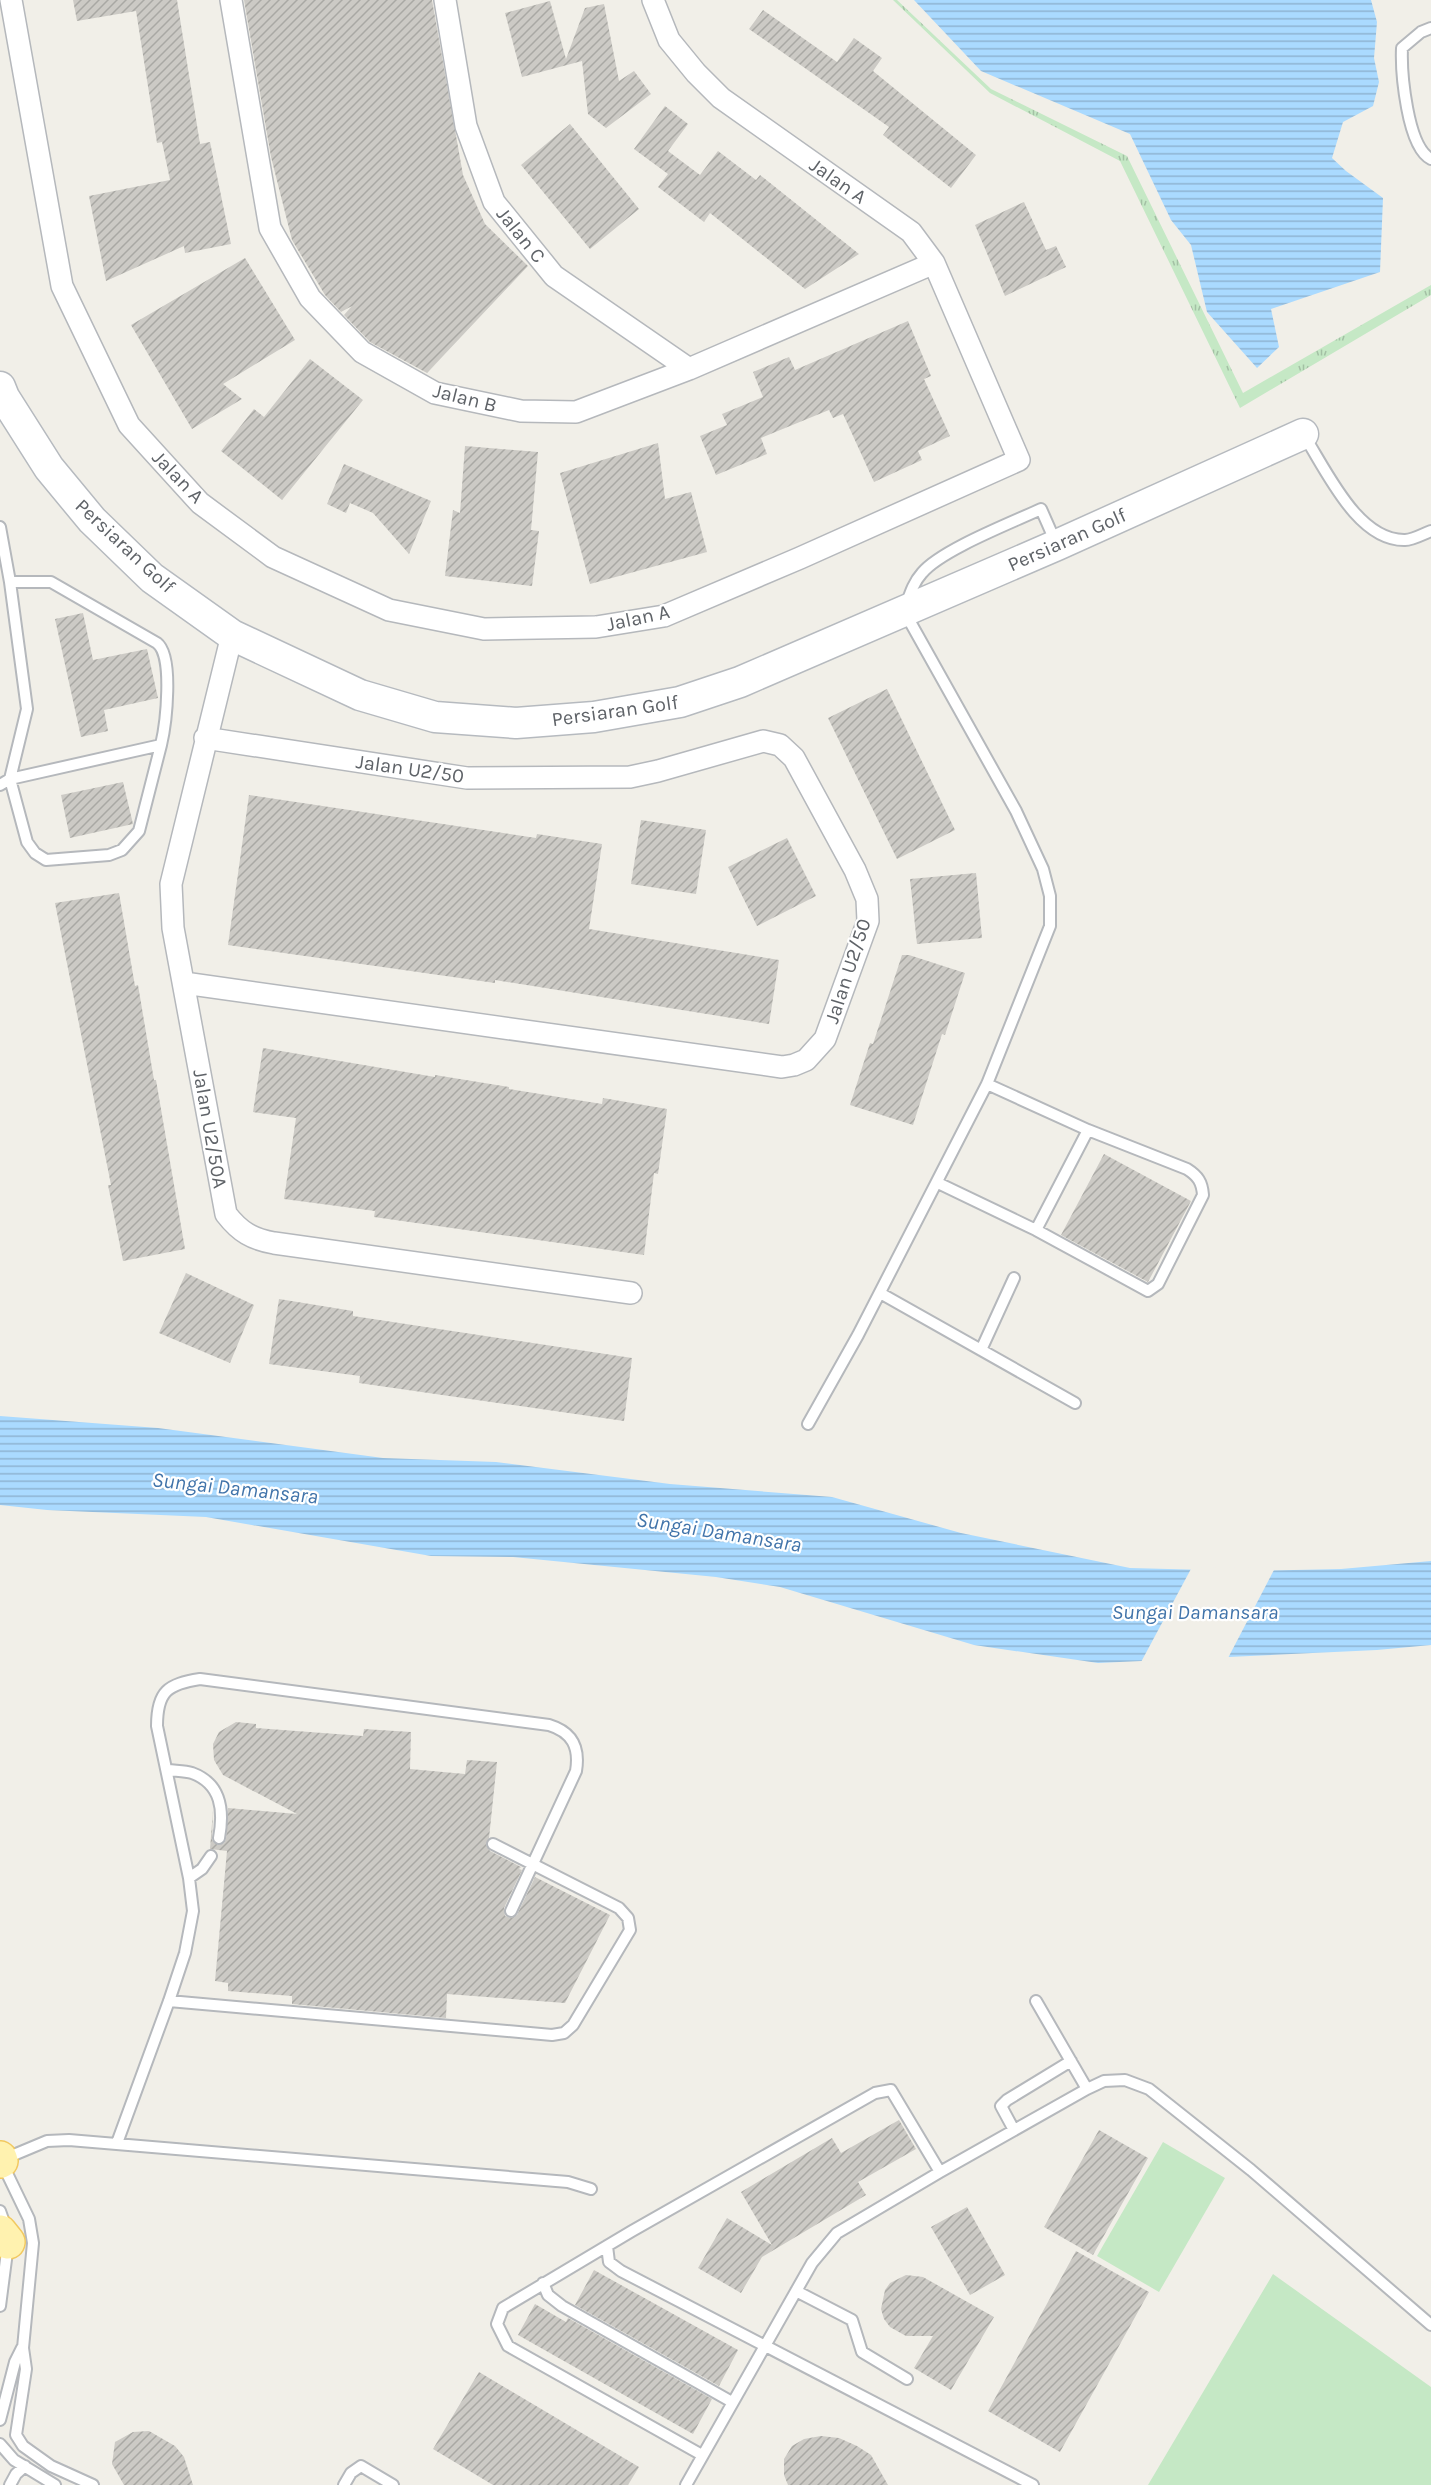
<svg xmlns="http://www.w3.org/2000/svg" width="1431" height="2485" viewBox="0 0 1431 2485" font-family="Karla,sans-serif">
  <style>
    .grass { fill: url(#grass-tufts) }
    .park { fill: #c5e8c5 }
    .water { fill: url(#water-rules) }
    .pier { fill: #f1efe8 }
    .building { fill: url(#building-hatch) }
    .lines { fill: none; stroke-linecap: round; stroke-linejoin: round }
    .lane-casing { stroke: #b5b8bc; stroke-width: 14 }
    .street-casing { stroke: #b5b8bc; stroke-width: 24 }
    .secondary-casing { stroke: #b6babf; stroke-width: 33 }
    .primary-casing { stroke: #f2c960; stroke-width: 36 }
    .lane { stroke: #fff; stroke-width: 10 }
    .street { stroke: #fff; stroke-width: 21 }
    .secondary { stroke: #fff; stroke-width: 30 }
    .primary { stroke: #fff2af; stroke-width: 33 }
    .labels { text-anchor: middle; dominant-baseline: central; stroke-width: 4.5; stroke-linejoin: round; paint-order: stroke }
    .street-label { font-size: 20px; fill: #5f6368; stroke: #fff }
    .water-label { font-size: 21px; font-style: italic; fill: #4174aa; stroke: #fff }
  </style>
  <defs>
    <pattern id="grass-tufts" width="24" height="20" patternUnits="userSpaceOnUse" patternTransform="scale(1.5)"><rect width="24" height="20" fill="#c5e8c5"/><path d="M3 7l-1-3M5 7V3M7 7l1-3M15 17l-1-3M17 17v-4M19 17l1-3" fill="none" stroke="#a3c0a4"/></pattern>
    <pattern id="water-rules" width="6" height="5" patternUnits="userSpaceOnUse" patternTransform="scale(1.5)"><rect width="6" height="5" fill="#aadaff"/><path d="M0 2.5h6" fill="none" stroke="#8eb4d2"/></pattern>
    <pattern id="building-hatch" width="6" height="6" patternUnits="userSpaceOnUse" patternTransform="scale(1.5)"><rect width="6" height="6" fill="#cccac5"/><path d="M-1 1l2-2M0 6l6-6M5 7l2-2" fill="none" stroke="#a9a8a4"/></pattern>
  </defs>
  <rect width="100%" height="100%" fill="#f1efe8"/>
  <path class="grass" d="M893,0H897L991,89L1127,156L1243,393L1431,285V295L1240,408L1120,161L990,93Z"/>
  <path class="park" d="M1163,2142L1225,2178L1159,2292L1097,2256Z
    M1273,2274L1431,2387V2485H1148Z"/>
  <path class="water" d="M914,0H1371L1377,22L1374,58L1379,82L1373,106L1343,122L1332,158L1346,171L1383,198L1380,272L1271,309L1279,347L1257,368L1207,312L1191,245L1171,220L1130,134L981,71Z
    M0,1416L158,1428L383,1458L496,1462L670,1484L832,1497L961,1533L1130,1568L1245,1571L1341,1569L1431,1561V1645L1377,1650L1098,1663L974,1645L780,1587L716,1577L513,1557L431,1556L206,1517L47,1510L0,1505Z"/>
  <path class="pier" d="M1192,1567L1275,1568L1227,1660L1140,1664Z"/>
  <path class="building" d="M73,0H177L200,144L210,142L231,244L185,253L184,246L106,281L89,196L170,180L162,142L157,143L136,11L77,21Z
    M244,0H432L463,175L485,224L528,266L427,373L370,342L344,315L352,306L341,312L325,295L292,240L271,157Z
    M550,1L566,59L585,8L604,4L619,81L634,71L651,94L606,128L588,114L582,61L522,77L505,13Z
    M763,10L837,62L854,38L882,58L873,71L976,155L951,188L883,135L889,127L749,29Z
    M665,106L688,124L668,151L700,175L718,151L756,180L760,175L859,254L805,289L710,213L704,222L658,187L668,174L634,149Z
    M570,124L639,209L590,249L521,165Z
    M1024,202L1046,250L1056,246L1066,267L1005,296L975,225Z
    M245,258L295,340L223,384L242,399L192,429L131,325Z
    M908,321L931,376L924,379L950,436L918,451L922,460L874,482L843,414L833,418L829,410L761,438L767,454L716,475L700,436L727,425L722,414L763,397L753,372L789,357L795,370Z
    M310,359L363,400L282,500L221,451L254,409L264,417Z
    M658,443L665,499L691,492L707,552L590,584L560,473Z
    M465,446L538,452L531,530L539,531L532,586L445,576L453,510L460,513Z
    M344,464L431,501L409,554L373,513L350,503L346,513L327,504Z
    M83,613L93,660L147,649L158,698L104,710L108,731L81,737L55,619Z
    M887,689L955,830L897,859L828,718Z
    M123,782L133,824L70,838L61,795Z
    M249,795L536,838L537,834L602,844L589,929L779,960L769,1024L495,980V983L228,945Z
    M641,820L706,830L696,894L631,884Z
    M787,838L816,896L757,926L728,867Z
    M976,873L982,938L917,944L910,879Z
    M119,893L135,986L138,985L154,1080H156L185,1249L123,1261L108,1185H111L55,903Z
    M902,955H909L965,973L945,1035L942,1034L913,1125L850,1105L870,1043L873,1044Z
    M263,1048L435,1077V1075L509,1087V1089L602,1104L603,1098L667,1109L658,1174L654,1173L644,1255L374,1217L375,1211L284,1199L296,1118L253,1112Z
    M1104,1154L1191,1201L1148,1282L1061,1235Z
    M186,1273L254,1305L230,1363L159,1333Z
    M279,1299L353,1311V1316L632,1358L624,1421L359,1383L360,1376L269,1364Z
    M236,1722L256,1724V1728L363,1736L364,1729L411,1732L410,1769L465,1774L467,1760L497,1762L489,1838L486,1845L490,1851L521,1867L519,1869L522,1870L504,1908L505,1916L511,1918L517,1915L535,1877L610,1915L565,2003L447,1994L446,2018L292,2004V1996L228,1991V1983L215,1981L227,1851L210,1849L213,1810L212,1840L218,1845L224,1843L226,1839L228,1808L297,1814L223,1775L214,1760L213,1744L219,1732Z
    M899,2120L916,2149L858,2182L866,2195L762,2257L741,2293L698,2268L727,2218L772,2245L741,2192L832,2138L841,2153Z
    M1099,2130L1148,2158L1093,2255L1044,2227Z
    M967,2207L1005,2275L970,2295L931,2227Z
    M1076,2251L1149,2292L1060,2452L988,2411Z
    M594,2270L738,2350L719,2386L575,2305Z
    M906,2275L923,2277L994,2317L951,2390L914,2368L933,2336H906L890,2327L884,2319L881,2309L885,2290L890,2283Z
    M535,2304L566,2322L568,2318L712,2399L693,2434L518,2335Z
    M479,2372L639,2467L628,2485H493L433,2449Z
    M149,2431L175,2446L184,2457L193,2485H124L112,2464L115,2442L133,2432Z
    M821,2436L839,2438L857,2446L871,2455L888,2485H788L784,2475V2459L792,2446L804,2439Z"/>
  <g class="lines">
    <defs>
      <path id="lane" d="M1431,28L1421,32L1402,48C1401,72 1407,147 1431,159
        M1303,434C1326,469 1357,541 1405,540C1413,540 1423,534 1431,531
        M0,527L10,582L27,709L10,779L0,785
        M10,582H51L157,643C174,656 166,724 161,745L10,779L27,842L35,853L46,860L109,855L122,850L139,831L161,745
        M938,1183L1036,1230L1148,1291L1158,1284L1203,1195C1202,1182 1198,1176 1187,1169L1088,1130L987,1084
        M1036,1230L1088,1130
        M880,1293L1075,1403
        M981,1350L1014,1278
        M808,1424L858,1335L987,1084L1050,926V896L1043,869L1016,811L904,611C909,598 912,584 922,573C941,550 1011,523 1041,509L1056,543
        M168,1770C175,1771 185,1771 192,1773C222,1784 224,1811 219,1838
        M189,1878L202,1869L211,1856
        M169,2001L552,2035L564,2033L573,2025L630,1930L628,1918L619,1908L493,1844
        M1036,2001L1087,2089
        M1014,2130L1001,2106L1007,2100L1071,2061
        M117,2143L169,2001L185,1953L193,1911L189,1878L157,1726C157,1691 168,1684 200,1679L549,1725C572,1732 580,1747 576,1771L511,1911
        M4,2159L47,2141L69,2140L568,2182L591,2189
        M2,2163L29,2219L33,2243L23,2348L26,2369L16,2435L23,2446L51,2466L93,2485
        M0,2211L6,2228
        M607,2246L609,2262L621,2271L1033,2485
        M543,2283L548,2295L562,2306L732,2402
        M796,2291L852,2320L862,2352L907,2379
        M0,2306L8,2244
        M0,2420L15,2362L22,2348
        M0,2444L14,2460L55,2485
        M702,2455L508,2346L497,2324L503,2308L632,2231L875,2093L891,2090L940,2172
        M10,2485L16,2474L25,2466
        M344,2485L351,2473L361,2466L393,2485
        M686,2485L812,2263L837,2233L940,2172L1087,2089L1104,2081L1125,2080L1149,2089L1251,2170L1431,2325"/>
      <path id="street" d="M11,0L62,286L129,425L200,503L273,557L389,610L484,629L596,627L664,616L800,558L1019,460L934,263L911,232L721,98L696,73L669,40L653,0
        M231,0L270,228L310,298L362,352L435,393L521,411L576,412L689,369L934,263
        M445,0L466,126L494,202L554,276L689,369
        M232,635L171,884L173,928L226,1214C240,1232 252,1239 274,1243L631,1293
        M184,983L782,1067L794,1065L806,1060L825,1039L868,921L867,899L855,870L794,758L780,745L763,741L658,771L630,777L467,778L205,738"/>
      <path id="secondary" d="M0,387L4,397L49,468L92,520L152,578L232,635L360,695L435,717L516,723L594,717L680,702L740,682L1057,545L1303,434"/>
      <path id="primary" d="M0,2158L1,2161
        M0,2232L8,2242"/>
    </defs>
    <use href="#lane" class="lane-casing"/>
    <use href="#street" class="street-casing"/>
    <use href="#secondary" class="secondary-casing"/>
    <use href="#primary" class="primary-casing"/>
    <use href="#lane" class="lane"/>
    <use href="#street" class="street"/>
    <use href="#secondary" class="secondary"/>
    <use href="#primary" class="primary"/>
  </g>
  <g class="labels">
    <g class="street-label">
      <text transform="translate(838 181) rotate(35)">Jalan A</text>
      <text transform="translate(521 235) rotate(51)">Jalan C</text>
      <text transform="translate(465 398) rotate(14)">Jalan B</text>
      <text transform="translate(178 477) rotate(46)">Jalan A</text>
      <text transform="translate(1067 540) rotate(-24)">Persiaran Golf</text>
      <text transform="translate(125 546) rotate(43)">Persiaran Golf</text>
      <text transform="translate(638 618) rotate(-12)">Jalan A</text>
      <text transform="translate(615 711) rotate(-8)">Persiaran Golf</text>
      <text transform="translate(410 769) rotate(8)">Jalan U2/50</text>
      <text transform="translate(848 971) rotate(-72)">Jalan U2/50</text>
      <text transform="translate(210 1129) rotate(80)">Jalan U2/50A</text>
    </g>
    <g class="water-label">
      <text transform="translate(235 1488) rotate(6)">Sungai Damansara</text>
      <text transform="translate(719 1532) rotate(9)">Sungai Damansara</text>
      <text x="1195" y="1612">Sungai Damansara</text>
    </g>
  </g>
</svg>
